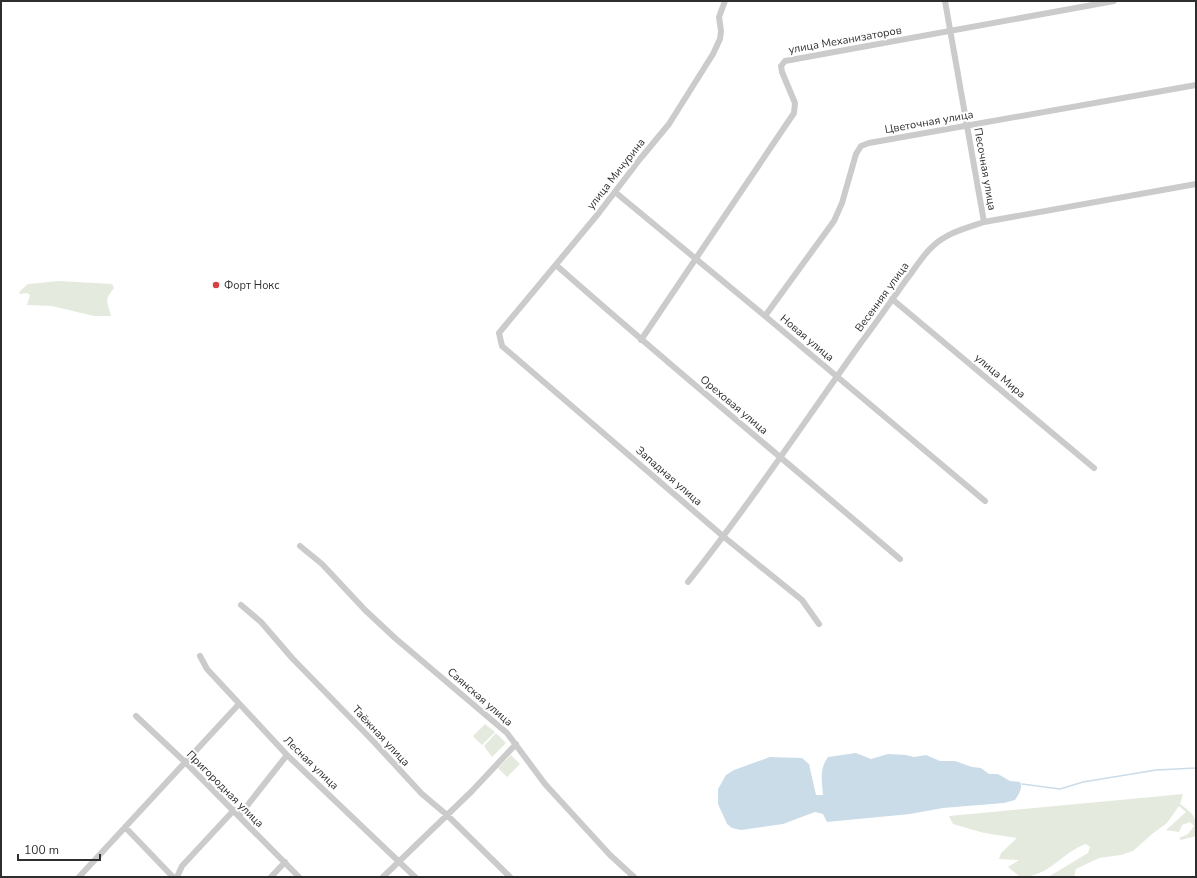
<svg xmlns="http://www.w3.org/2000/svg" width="1197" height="878" viewBox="0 0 1197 878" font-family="'Nunito Sans',sans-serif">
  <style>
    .green { fill: #e4eade }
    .water { fill: #cbdce9 }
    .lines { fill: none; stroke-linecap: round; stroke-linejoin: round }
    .stream { stroke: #cbdce9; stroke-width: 1.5 }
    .minor { stroke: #cbcbcb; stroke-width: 6 }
    .poi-dot { fill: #d54143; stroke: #fff; stroke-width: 1.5 }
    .labels { text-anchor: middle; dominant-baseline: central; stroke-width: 4; stroke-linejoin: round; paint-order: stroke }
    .street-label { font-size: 11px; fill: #2e2e2e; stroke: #fff }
    .poi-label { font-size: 11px; fill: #2e2e2e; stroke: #fff; text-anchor: start }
  </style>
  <rect width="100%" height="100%" fill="#fff"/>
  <path class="green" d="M59,281L112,284L114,288C103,302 108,301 111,316H94L52,306L27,305L30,295L27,293L19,294L20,291L28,284Z
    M485,724L495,732L482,745L473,736Z
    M496,733L506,743L492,757L484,746Z
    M511,755L520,764L507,777L498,768Z
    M1183,794L1180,804C1196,816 1196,816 1196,836L1181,840L1179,838L1188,834L1194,826L1190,822L1182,825L1179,832L1166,830L1186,812L1179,806L1167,823L1152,834L1133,851L1121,855L1099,858L1076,869L1074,877H1048L1088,853L1090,847L1086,844C1060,853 1050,877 1020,877L1008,867L1019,860L999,859L1001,853L1017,838L984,833L953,824L949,816Z"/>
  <path class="water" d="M856,753L871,759L888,754L906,755L914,757L926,755L940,761H955L972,767L981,768L989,774H998L1010,781L1020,782C1023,788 1019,794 1015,800L1004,803L943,808L910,814L827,822L823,814L815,812L783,824L741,830L732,828L727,824L718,804V789L726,775L734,770L770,757L802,758L809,764L816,795H823C822,781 819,769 828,757Z"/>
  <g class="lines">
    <path class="stream" d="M1022,784L1060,789L1083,782L1156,770L1196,768"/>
    <path class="minor" d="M725,1L719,17L721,31L720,39L713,54L669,124L640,159L598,214L499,333L502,346L724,537L802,600L819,624
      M945,1L984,222
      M615,192L765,316L985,501
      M556,265C669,365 786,461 900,559
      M892,299L1094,468
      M765,316L834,221L842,203L856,154L861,146L869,143L1196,85
      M641,340L794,113L795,103L782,72L781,66L785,61L1114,1
      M300,546L322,564L365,610L395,638L507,733L545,784L610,855L634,877
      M688,582C749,505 803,424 860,344C876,323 891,301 906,280C915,269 922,256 932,247C946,233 966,228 984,222L1196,184
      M241,605L261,622L292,658L373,741L422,794L447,815L510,877
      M200,656L207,669L287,755L415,877
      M136,716L185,762L299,877
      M239,816L287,755
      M125,827L173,877
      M79,877L239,704
      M177,877L182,866L234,810
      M271,877L285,862
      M383,877L472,791L516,744"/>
  </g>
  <circle class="poi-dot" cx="216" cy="285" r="4"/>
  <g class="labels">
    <g class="street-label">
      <text transform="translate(845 40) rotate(-10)">улица Механизаторов</text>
      <text transform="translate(929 122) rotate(-10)">Цветочная улица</text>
      <text transform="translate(985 169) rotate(80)">Песочная улица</text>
      <text transform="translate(616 174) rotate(-52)">улица Мичурина</text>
      <text transform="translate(882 297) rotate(-54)">Весенняя улица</text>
      <text transform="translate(807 338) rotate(40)">Новая улица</text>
      <text transform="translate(1000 376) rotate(40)">улица Мира</text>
      <text transform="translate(734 405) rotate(40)">Ореховая улица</text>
      <text transform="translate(669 476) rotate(41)">Западная улица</text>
      <text transform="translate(480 697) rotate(41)">Саянская улица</text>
      <text transform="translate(381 736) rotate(47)">Таёжная улица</text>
      <text transform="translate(311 763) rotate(44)">Лесная улица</text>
      <text transform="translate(225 789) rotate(45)">Пригородная улица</text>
    </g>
    <g class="poi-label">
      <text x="224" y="285">Форт Нокс</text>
    </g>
  </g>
  <rect width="1197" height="878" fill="none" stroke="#2e2e2e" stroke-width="4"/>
  <path d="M18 854v6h82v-6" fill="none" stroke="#2e2e2e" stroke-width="2"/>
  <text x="24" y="854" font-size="12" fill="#2e2e2e" stroke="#ffffff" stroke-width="3" paint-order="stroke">100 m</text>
</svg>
